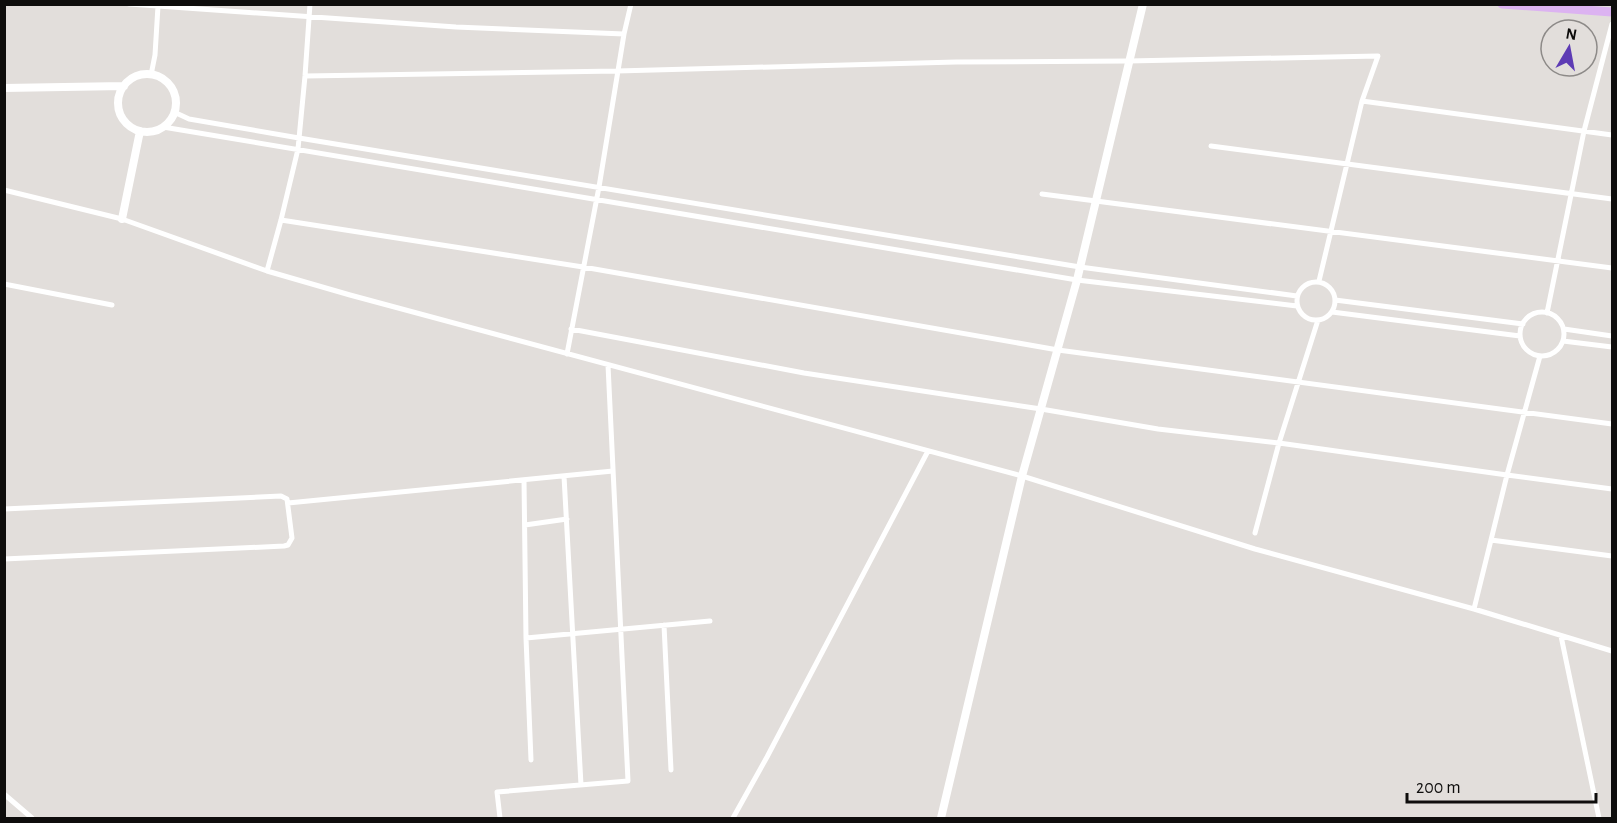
<svg xmlns="http://www.w3.org/2000/svg" width="1617" height="823" viewBox="0 0 1617 823" font-family="'Alegreya Sans',sans-serif">
  <style>
    .lines { fill: none; stroke-linecap: round; stroke-linejoin: round }
    .street { stroke: #fff; stroke-width: 5 }
    .secondary { stroke: #fff; stroke-width: 8 }
    .highway { stroke: #dcb3f1; stroke-width: 9 }
  </style>
  <rect width="100%" height="100%" fill="#e2dedb"/>
  <g class="lines">
    <path class="street" d="M129,4L158,6
      M151,75L155,55L158,6L456,27L624,34
      M305,76L617,71L956,62L1128,61L1378,56L1362,101L1319,281
      M1362,101L1612,135
      M174,112L189,119L299,138L1080,267L1297,296
      M163,127L1077,280L1297,306
      M1211,146L1612,199
      M4,190L122,219L267,271L350,295L1022,476L1255,549L1474,609L1612,651
      M1042,194L1612,268
      M281,220L583,267L1058,350L1612,424
      M267,271L281,220L298,149L305,76L310,4
      M1297 301a19 19 0 1 1 38 0a19 19 0 1 1-38 0Z
      M4,284L112,305
      M1335,300L1523,324
      M1332,312L1520,336
      M1520 334a22 22 0 1 1 44 0a22 22 0 1 1-44 0Z
      M1547,313L1584,131L1612,24
      M571,329L804,373L1041,409L1158,429L1279,443L1507,475L1612,489
      M1564,329L1612,336
      M1563,341L1612,347
      M567,354L599,187L624,34L631,4
      M564,476L581,785
      M524,480L526,638L531,760
      M288,503L613,471
      M4,509L281,496L287,499L292,538L288,545L284,546L4,559
      M525,525L567,519
      M1255,533L1279,443L1318,320
      M1491,540L1612,556
      M1474,609L1507,475L1540,356
      M664,625L671,770
      M1561,636L1599,818
      M526,638L710,621
      M4,794L32,818
      M500,818L497,792L628,781L608,365
      M733,818L767,757L928,451"/>
    <path class="secondary" d="M118 103a29 29 0 1 1 58 0a29 29 0 1 1-58 0Z
      M4,88L124,86
      M122,219L140,131
      M941,818L1022,476L1077,280L1143,4"/>
    <path class="highway" d="M1502,4L1612,12"/>
  </g>
  <rect width="1617" height="823" fill="none" stroke="#0e0d0c" stroke-width="12"/>
  <g transform="translate(1569 48) rotate(10)"><circle r="28" fill="#e2dedb" stroke="#8d8a88" stroke-width="1.5"/>
  <path d="M0-4.5L10 22L0 15L-10 22Z" fill="#5d3bb4"/>
  <text y="-9" font-size="16" font-weight="bold" text-anchor="middle" fill="#0e0d0c">N</text>
  </g>
  <path d="M1407 793v9h189v-9" fill="none" stroke="#0e0d0c" stroke-width="3"/>
  <text x="1416" y="793" font-size="18" fill="#0e0d0c" stroke="#e2dedb" stroke-width="4.5" paint-order="stroke">200 m</text>
</svg>
